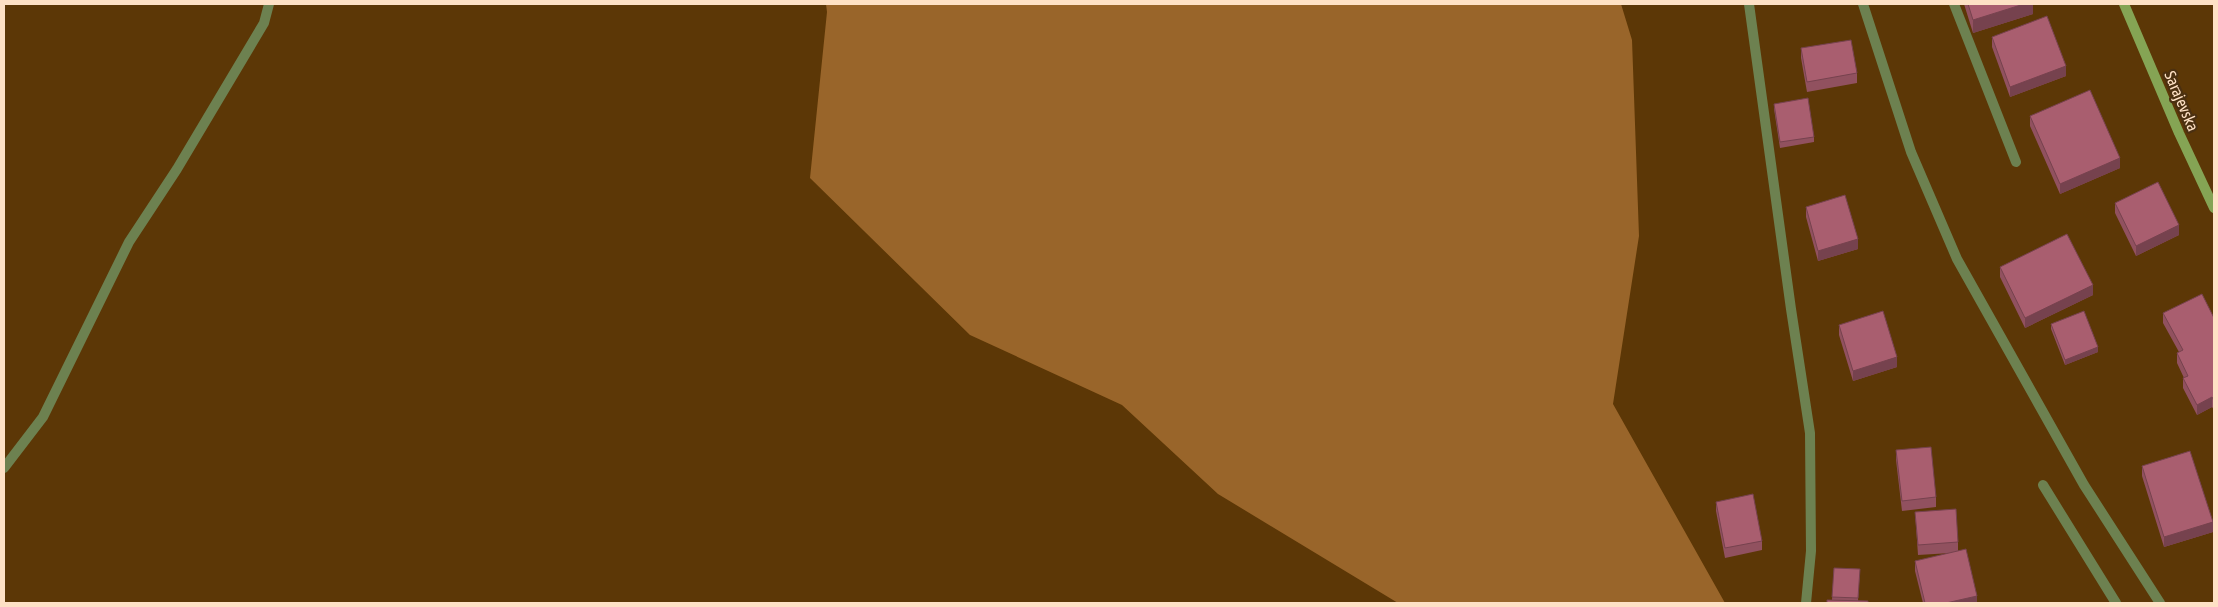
<svg xmlns="http://www.w3.org/2000/svg" width="2218" height="607" viewBox="0 0 2218 607" font-family="'Asap Condensed',sans-serif">
  <style>
    .forest { fill: #99652a }
    .lines { fill: none; stroke-linecap: round; stroke-linejoin: round }
    .lane { stroke: #6d8150; stroke-width: 10 }
    .street { stroke: #6d8150; stroke-width: 10 }
    .secondary { stroke: #85a454; stroke-width: 10 }
    .wall { fill: #91515f }
    .shaded-wall { fill: #76424e }
    .building { fill: #a95e6f; stroke: #76424e }
    .labels { text-anchor: middle; dominant-baseline: central; stroke-width: 4.5; stroke-linejoin: round; paint-order: stroke }
    .street-label { font-size: 16px; fill: #fee1c5; stroke: #4b3011 }
  </style>
  <rect width="100%" height="100%" fill="#5c3706"/>
  <path class="forest" d="M826,4H1621L1632,40L1639,236L1613,404L1725,603H1398L1218,494L1122,405L970,335L810,178L827,12Z"/>
  <g class="lines">
    <path class="lane" d="M1954,4L2016,162
      M2043,485L2116,603"/>
    <path class="street" d="M1749,4L1791,309L1810,433L1811,551L1806,603
      M1863,4L1911,152L1957,259L2084,485L2160,603
      M4,468L43,417L129,242L177,169L264,23L269,4"/>
    <path class="secondary" d="M2124,4L2179,133L2214,208"/>
  </g>
  <path class="wall" d="M1964,4H2033V14L1973,33Z
    M1992,37L2066,76L2010,97L1992,47Z
    M1801,48L1857,73V83L1807,92L1801,58Z
    M1774,104L1814,137V142L1780,148L1774,109Z
    M2030,116L2120,168L2060,194L2030,126Z
    M2115,203L2179,235L2136,256L2115,213Z
    M1806,207L1858,249L1818,261L1806,217Z
    M2000,267L2093,295L2025,328L2000,277Z
    M2163,313L2214,318V410L2212,407L2197,415L2183,388V378H2184L2177,363V353L2179,352L2163,323Z
    M2051,324L2098,352L2065,365L2051,329Z
    M1839,325L1897,367L1853,381L1839,335Z
    M1896,450L1936,497V507L1902,511L1896,460Z
    M2142,466L2213,532L2164,547L2142,476Z
    M1716,502L1762,541V550L1725,558L1716,511Z
    M1915,512L1958,542V551L1977,603H1923L1915,571V561L1951,553L1918,555Z
    M1834,568L1860,569L1858,601L1832,600Z"/>
  <path class="shaded-wall" d="M2024,4H2033V14L1973,33V20Z
    M2066,66V76L2010,97V87Z
    M2120,158V168L2060,194V184Z
    M2179,225V235L2136,256V246Z
    M1858,239V249L1818,261V251Z
    M2093,285V295L2025,328V318Z
    M2098,347V352L2065,365V360Z
    M1897,357V367L1853,381V371Z
    M2212,397V407L2197,415V405Z
    M2213,522V532L2164,547V537Z
    M1977,596V603H1946Z"/>
  <path class="building" d="M1968,4H2024L1973,20Z
    M2047,16L2066,66L2010,87L1992,37Z
    M1851,40L1857,73L1807,82L1801,48Z
    M2090,90L2120,158L2060,184L2030,116Z
    M1808,98L1814,137L1780,142L1774,104Z
    M2158,182L2179,225L2136,246L2115,203Z
    M1845,195L1858,239L1818,251L1806,207Z
    M2067,234L2093,285L2025,318L2000,267Z
    M2202,294L2214,318V401L2212,397L2197,405L2183,378L2188,376L2177,353L2183,350L2163,313Z
    M1883,311L1897,357L1853,371L1839,325Z
    M2084,311L2098,347L2065,360L2051,324Z
    M1931,447L1936,497L1902,501L1896,450Z
    M2190,451L2213,522L2164,537L2142,466Z
    M1753,494L1762,541L1725,548L1716,502Z
    M1956,509L1958,542L1918,545L1915,512Z
    M1966,549L1977,596L1946,603H1925L1915,561Z
    M1834,568L1860,569L1858,598L1832,597Z
    M1827,600L1868,601V603H1827Z"/>
  <g class="labels">
    <g class="street-label">
      <text transform="translate(2182 101) rotate(67)">Sarajevska</text>
    </g>
  </g>
  <rect width="2218" height="607" fill="none" stroke="#fee1c5" stroke-width="10"/>
</svg>
